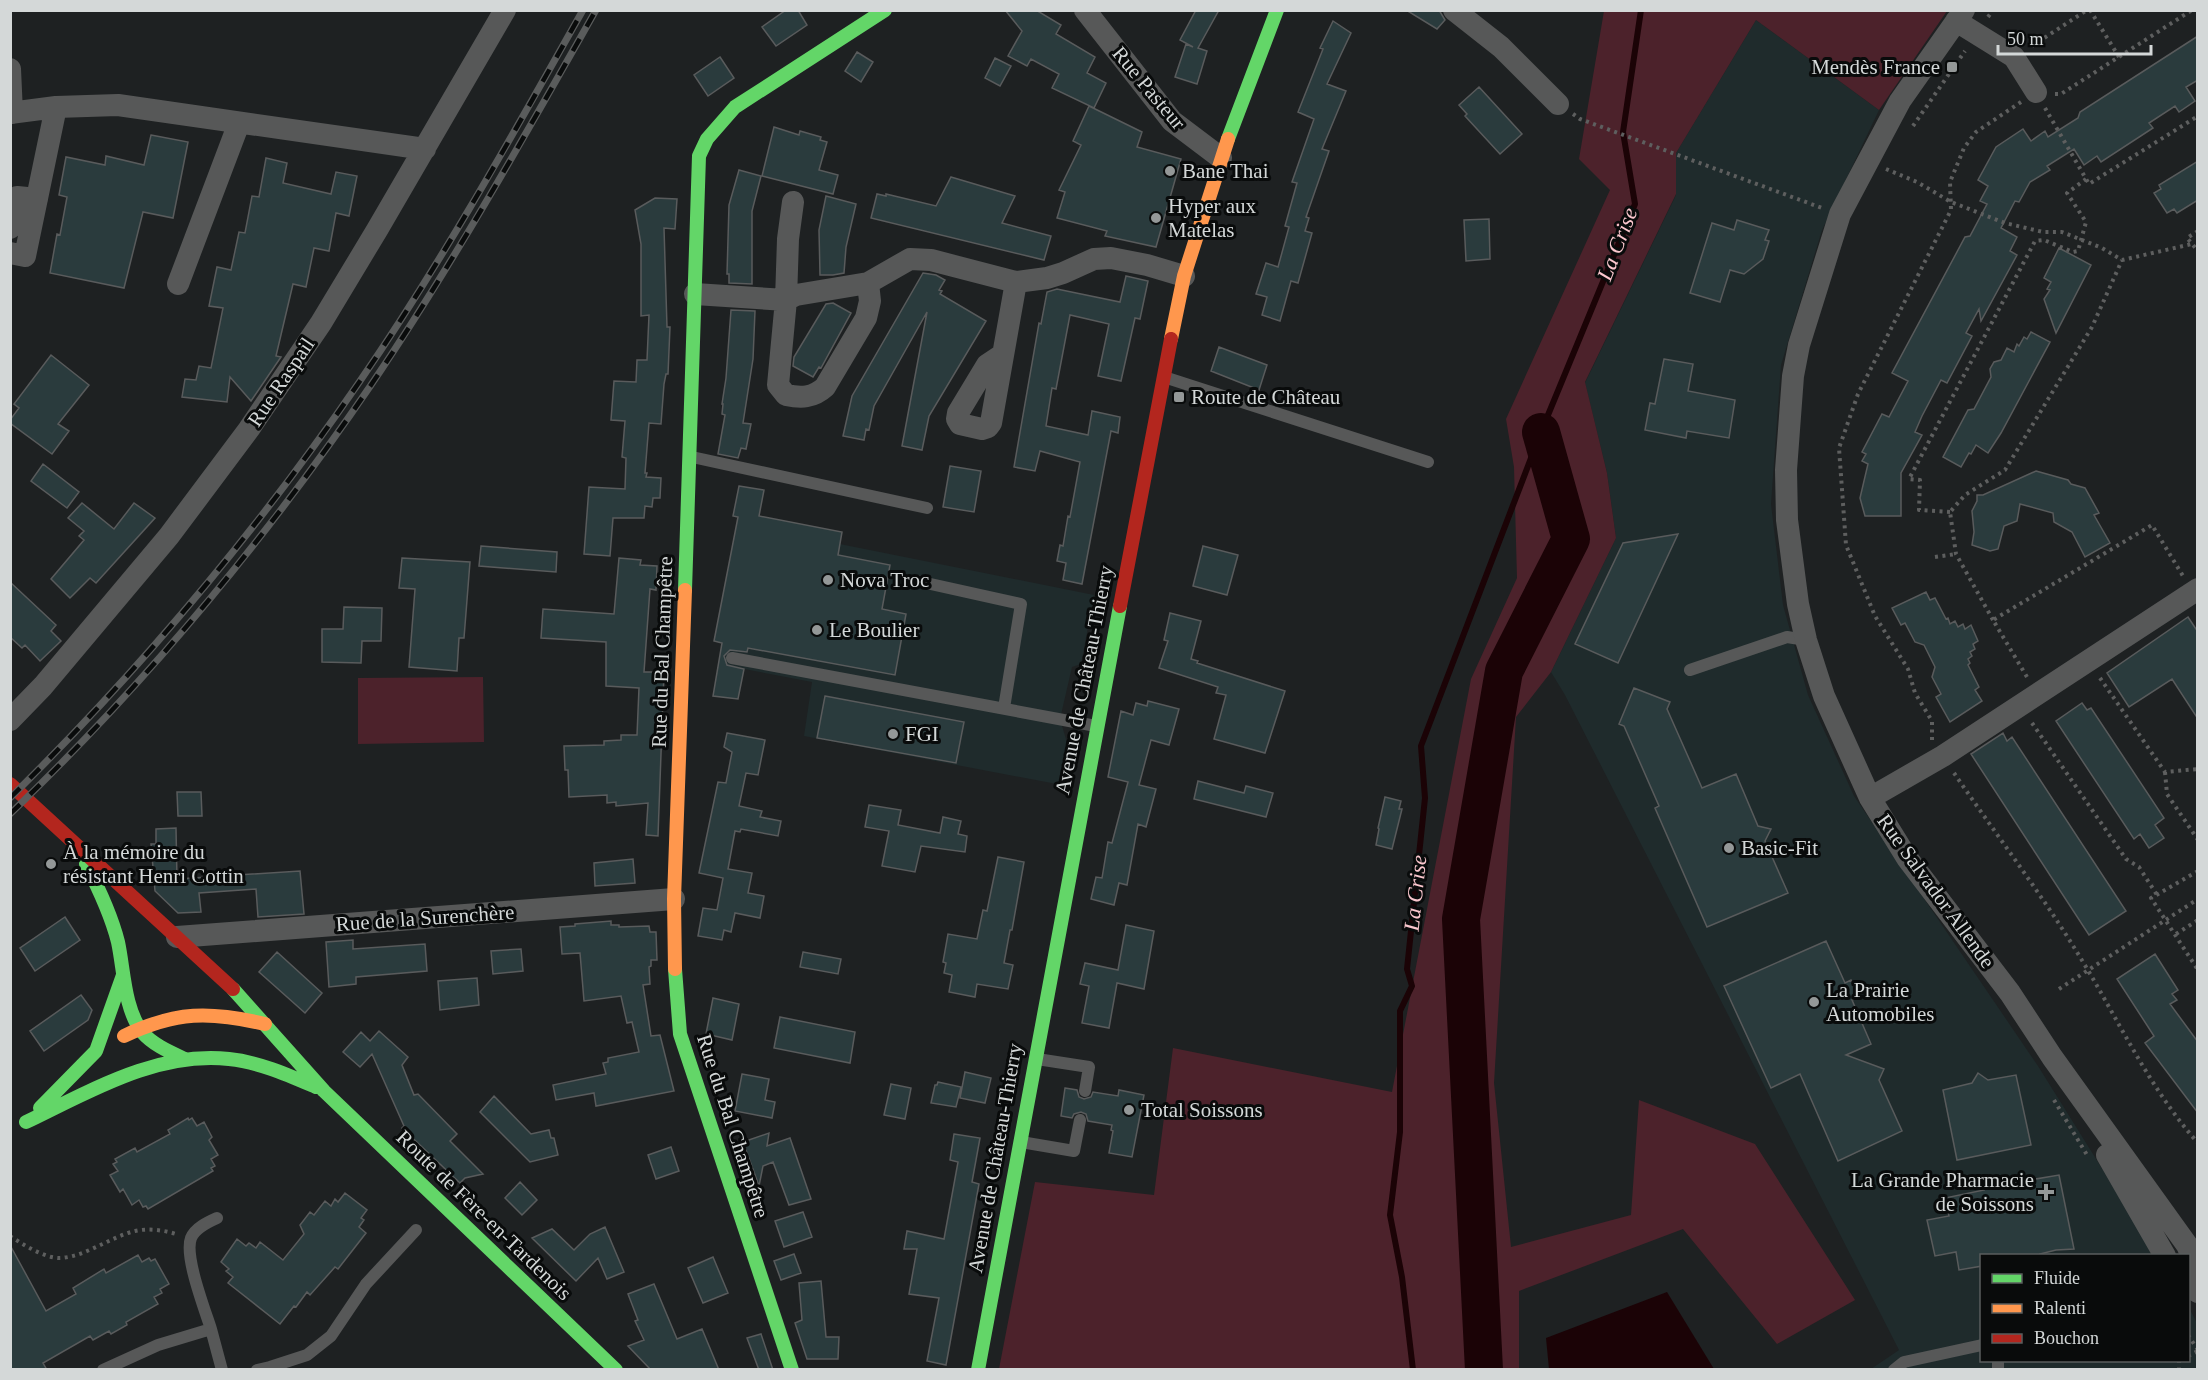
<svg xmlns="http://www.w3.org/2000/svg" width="2208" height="1380" viewBox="0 0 2208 1380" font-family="'Times New Roman',serif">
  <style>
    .built { fill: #1f2b2c }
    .green { fill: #4c222b }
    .water { fill: #1b0306 }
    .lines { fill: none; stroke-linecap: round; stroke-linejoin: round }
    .stream { stroke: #1b0306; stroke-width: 6 }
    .river { stroke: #1b0306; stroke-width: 38 }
    .building { fill: #2a3b3d; stroke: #595b5c; stroke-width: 1.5 }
    .path { stroke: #5e5f5f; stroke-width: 4; stroke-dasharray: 3 4.5; stroke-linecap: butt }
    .lane { stroke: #575858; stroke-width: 12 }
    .street { stroke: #575858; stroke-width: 22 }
    .fast { stroke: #63d668; stroke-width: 14 }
    .slow { stroke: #ff974d; stroke-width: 14 }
    .jam { stroke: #b3261e; stroke-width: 14 }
    .rail-casing { stroke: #5a5c5c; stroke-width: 7 }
    .rail { stroke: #090b0b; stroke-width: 4.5; stroke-dasharray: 14; stroke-linecap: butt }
    .poi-dot { fill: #949898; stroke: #090b0b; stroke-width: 2 }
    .labels { text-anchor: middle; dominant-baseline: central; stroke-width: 6; stroke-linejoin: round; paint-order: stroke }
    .poi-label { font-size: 21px; fill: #d4d8d8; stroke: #090b0b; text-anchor: start }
    .street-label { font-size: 21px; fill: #d4d8d8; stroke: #090b0b }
    .water-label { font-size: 22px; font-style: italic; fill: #fbc7ce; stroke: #090b0b }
  </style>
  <rect width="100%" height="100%" fill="#1e2122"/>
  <path class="built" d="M1756,20L1879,110L1822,230L1781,365L1771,504L1783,605L1808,695L1854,796L2038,1066L2156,1255L1982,1256V1360H2188L2189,1308L2197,1323V1369H1871L1899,1350L1565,695L1551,672L1616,538L1607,473L1585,383L1676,195V153Z
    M736,527L780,532L1094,595L1081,664L1072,667L1060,719L1068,746L1062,785L804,736L812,682L718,664L723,643L714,641Z"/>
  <path class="green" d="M1604,11H1947L1879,110L1756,20L1676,153V194L1585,382L1607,473L1616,538L1551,672L1516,717L1494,1083L1511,1247L1631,1215L1639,1100L1755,1144L1855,1300L1777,1344L1683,1229L1519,1291V1369H999L1035,1182L1154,1195L1173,1048L1392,1092L1471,679L1517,578L1514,467L1506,419L1610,190L1579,159Z
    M483,677L484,742L358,744V678Z"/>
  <path class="water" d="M1667,1292L1714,1369H1549L1546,1338Z"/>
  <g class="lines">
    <path class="stream" d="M1413,1370L1402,1277L1390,1215L1400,1132V1011L1412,986L1407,969L1425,798L1421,746L1541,432L1635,204L1623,132L1641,10"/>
    <path class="river" d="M1484,1370L1461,919L1504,671L1571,539L1541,432"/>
  </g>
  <path class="building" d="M786,10H798L807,25L776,46L762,27Z
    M1005,10H1036L1061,25L1056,34L1095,57L1087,73L1106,83L1094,108L1052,88L1059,74L1031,59L1027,66L1008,56L1022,31Z
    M1196,10H1219L1198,48L1207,51L1197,84L1175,77L1186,44L1193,47L1180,40Z
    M1406,10H1439L1445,20L1437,29Z
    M1333,21L1351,33L1327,84L1346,91L1322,149L1329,151L1306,217L1309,218L1305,231L1312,233L1298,283L1291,281L1280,321L1262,315L1267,297L1256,294L1266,263L1278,267L1289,227L1285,226L1297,183L1292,182L1314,119L1298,112L1323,49L1320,48Z
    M2198,36V80L2186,87L2195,101L2179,112L2175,106L2149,123L2153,128L2101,162L2097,156L2084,165L2074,149L2047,166L2050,170L2030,182L2019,202L2015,201L2001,228L2017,237L2010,251L2017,255L1981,321L1979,309L1966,333L1972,336L1947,383L1941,380L1922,416L1915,432L1922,435L1901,473V516H1865L1860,498L1868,464L1862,461L1866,454L1862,452L1882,414L1889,417L1908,381L1892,373L1965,237L1970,236L1987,204L1980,201L1988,186L1978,180L1996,147L2023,129L2031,141L2045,131L2048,137L2078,118L2080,112Z
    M857,52L873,62L861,82L845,71Z
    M720,57L734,78L708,96L694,75Z
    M995,58L1011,66L1000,86L985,78Z
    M1479,87L1522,134L1500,154L1465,116L1467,114L1459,105Z
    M1089,106L1142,132L1137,147L1181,159L1156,247L1105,236L1107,231L1057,218L1065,192L1059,190L1081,145L1073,141Z
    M774,127L799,135L800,131L821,137L820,140L827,142L819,170L838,175L833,194L762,176Z
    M151,135L188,142L173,218L143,212L124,288L50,273L57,234L60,235L67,197L59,195L66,157L105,165L106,156L144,165Z
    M266,158L287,163L283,183L331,194L336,172L357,176L349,216L336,213L329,251L314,248L306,287L293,284L276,356L281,357L251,401L230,377L227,402L182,397L185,379L196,380L199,366L211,368L223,308L209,306L217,267L231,270L239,232L245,233L252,196L259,197Z
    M2198,161V200L2177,213L2174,209L2167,213L2154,193L2161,189L2159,185Z
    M739,170L761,176L752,211V284L729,283V274H727L729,205Z
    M951,177L1015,196L1002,223L1051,236L1044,260L871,218L877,194L886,196V194L936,206Z
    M826,196L856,204L846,247L844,273L833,275H820L819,230Z
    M655,198L677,199L675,229L664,228L667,327H670L668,374H666L664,384L661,424L649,423L645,473H647L646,477L661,478L660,498H653L652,507L645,506L644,518H613L610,556L584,554L589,487L625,489L626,458L622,457L625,421L611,420L614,381L636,382L637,360H647L649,315L641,316V244L635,210Z
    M1489,219L1490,259L1466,261L1464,220Z
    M1737,220L1769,230L1765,240L1769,241L1763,259L1744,274L1730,270L1720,302L1690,293L1712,223L1734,230Z
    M2059,248L2091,265L2056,333L2044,299L2050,290L2047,289L2051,282L2044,278Z
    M923,273L936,275L945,280L939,290L942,291L940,294L986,321L929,416L922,450L902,446L927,312L874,406L869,430L866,429L864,440L843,436L852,396Z
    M1126,276L1148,281L1140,319L1135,318L1121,381L1098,376L1109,324L1070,315L1056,389L1052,388L1046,426L1088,435L1092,411L1120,417L1118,433L1111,431L1082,584L1063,580L1066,563L1057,561L1060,545L1063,546L1068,516L1070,517L1080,462L1040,451L1035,471L1014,467L1039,323L1041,324L1047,292L1057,289L1120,302Z
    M833,303L851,313L821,368L819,367L813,377L793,366L794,357L826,304Z
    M731,310L755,311L753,359L743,423L751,424L746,449L741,448L738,458L718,454L725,415L722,414L723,404H722L726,378Z
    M2031,332L2050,342L2001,433L1988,453L1976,445L1971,454L1969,453L1961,467L1943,457L1968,410L1974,409L1991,377L1990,369L1994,362L2001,360L2007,348L2014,352L2017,344L2019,346L2024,337L2027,339Z
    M1219,347L1267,365L1259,390L1211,371Z
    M51,355L89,385L58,424L69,431L52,454L10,423V420L19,408L14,404Z
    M1664,359L1693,364L1688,391L1735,400L1729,438L1687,431L1686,438L1645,430L1650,403L1655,404Z
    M43,464L79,492L67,508L31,481Z
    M950,466L981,471L974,512L943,507Z
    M2036,471L2068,480L2071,484L2085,488L2099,513L2094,515L2110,543L2085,557L2072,532L2054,522L2053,513L2020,504L2017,521L2004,526L1998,549L1990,551L1972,545L1974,532L1972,511L1977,501V495H1983Z
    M739,486L764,490L759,516L842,532L838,555L890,565L882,609L906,614L895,675L748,648L747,652L730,650L724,656L727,665L744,669L738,699L713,696L722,643L714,641L738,517L733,516Z
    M82,503L114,529L134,503L155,518L96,583L90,578L70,598L51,579L84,540L79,536L84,531L68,518Z
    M1678,534L1618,663L1575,644L1623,543Z
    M481,546L557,552L556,572L479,566Z
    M1203,546L1238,555L1227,595L1193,586Z
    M402,558L470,562L464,638H459L457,671L409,667L415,589L399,588Z
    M619,558L641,560L640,565L657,566L656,590L650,589L644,672H664L658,836L646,835L648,803L616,806V802L607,803V795L569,797L568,770H565L564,746L604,745V741L621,740V735H637L639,688L606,686V642L541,638L543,609L614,614Z
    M10,582L56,625L51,631L61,641L40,661L25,645L22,648L10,637Z
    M1926,592L1930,600L1935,598L1946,619L1948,618L1950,624L1955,621L1958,627L1963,624L1965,629L1971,625L1978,641L1973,644L1975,649L1970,652L1972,656L1968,659L1970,663L1968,665L1979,687L1975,690L1982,701L1950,722L1936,697L1941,694L1932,677L1935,667L1924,645L1915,642L1905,623L1901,625L1892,608Z
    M344,607L382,608L381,641H362L361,663L322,662V629H343Z
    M1170,613L1201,621L1191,659L1198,661L1197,663L1285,691L1265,753L1214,739L1226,695L1216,693L1218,687L1159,668L1168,641L1164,640Z
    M2188,617L2198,632V719L2172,679L2129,707L2107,673Z
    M1634,688L1670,702L1667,709L1702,788L1736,774L1758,826L1771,829L1765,841L1788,893L1707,927L1655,808L1659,806L1624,726L1619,724Z
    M825,696L964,722L956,763L817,738Z
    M1148,701L1179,709L1169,745L1151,740L1139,785L1156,789L1146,827L1138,824L1127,885L1119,883L1114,905L1091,899L1096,877L1102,878L1108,842L1112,843L1128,782L1108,777L1121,711L1133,715L1136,703L1147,706Z
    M2082,703L2087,710L2091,708L2164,818L2155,825L2164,838L2149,848L2140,834L2134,839L2056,721Z
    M727,733L765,740L758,775L746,773L739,806L762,811L760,817L781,821L778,836L741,829L740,832L735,831L728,869L752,873L748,893L764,896L760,918L735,913L731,932L724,930L722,940L698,936L703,908L717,910L723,878L699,873L718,782L726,783L732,752L724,747Z
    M2003,733L2007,741L2012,737L2126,911L2089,935L1971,754Z
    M1198,781L1244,793L1246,786L1273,793L1266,817L1194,799Z
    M177,792H201L202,816H178Z
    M1385,797L1401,801L1399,809H1402L1392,849L1376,845L1379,829L1378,828Z
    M869,805L901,810L898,825L940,833L943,817L961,821L958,834L967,836L965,852L921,846L915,872L882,866L889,831L865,827Z
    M176,828L177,879L300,871L304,914L258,917L256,889L199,893L201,912L178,913L155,891L151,844H156V829Z
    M998,857L1024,862L1012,930H1010L1004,963L1013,965L1008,989L977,984L975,997L949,992L952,975L944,973L946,963L943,962L948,934L977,939L983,910L987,911Z
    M633,859L635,883L595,886L594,863Z
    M65,917L80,940L35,971L20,948Z
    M611,921V925H619V927L649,926L650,932H656L657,960H651V966L649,967L650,984L643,985L651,1036L660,1035L674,1091L596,1106L594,1093L556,1100L553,1085L606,1074L603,1063L608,1062V1058L639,1052L632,1022L627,1023L621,996L584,1001L580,953L562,954L560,927L575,926V924Z
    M1126,925L1154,931L1144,989L1117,983L1109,1028L1082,1023L1089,986L1080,984L1085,963L1118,970Z
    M353,940V949L425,944L427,971L356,977V984L329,987L326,942Z
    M1826,941L1845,983L1851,980L1859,997L1852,1000L1871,1044L1846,1055L1884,1069L1879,1080L1902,1131L1838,1161L1800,1074L1771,1088L1724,986Z
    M521,949L523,971L493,974L491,951Z
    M277,952L322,993L305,1013L259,972Z
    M803,952L841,959L838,974L800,967Z
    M2155,954L2178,990L2172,994L2177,1000L2170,1004L2198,1042V1113L2145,1043L2154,1036L2117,979Z
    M477,978L479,1005L440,1010L438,981Z
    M81,995L92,1010L88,1020L44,1051L30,1031Z
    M713,998L739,1004L732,1040L706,1034Z
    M780,1017L855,1032L850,1063L774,1048Z
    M379,1031L408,1057L402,1065L414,1095L418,1094L457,1134L450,1141L483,1174L465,1178L460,1183L402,1128L404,1126L372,1054L360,1067L343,1052L361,1032L370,1041Z
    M965,1072L991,1078L985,1103L960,1098Z
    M1978,1073L1988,1080L2016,1075L2031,1145L1957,1160L1943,1090L1972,1083Z
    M742,1074L769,1079L765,1100L775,1102L772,1118L735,1111Z
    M938,1082L961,1087L956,1107L931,1103L935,1085H937Z
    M891,1084L911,1088L905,1119L884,1115Z
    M1065,1088L1077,1090L1079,1097L1084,1099L1091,1097L1093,1092L1118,1096L1119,1090L1144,1095L1132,1157L1109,1153L1113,1131L1111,1130L1112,1125L1088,1121L1086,1114L1081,1112L1074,1114L1072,1118L1061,1116Z
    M494,1096L531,1134L549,1130L551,1138H554L558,1155L530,1162L480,1112Z
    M188,1118L189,1120L192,1118L197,1126L204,1122L212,1137L209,1140L218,1155L211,1159L215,1166L211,1168L213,1171L148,1209L146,1206L143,1207L139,1200L132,1205L123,1189L120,1192L110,1175L118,1171L113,1164L117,1162L115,1159L135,1148L137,1152L170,1134L168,1130Z
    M769,1133L767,1146L790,1138L811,1199L789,1205L773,1162L763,1166L759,1186L743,1142Z
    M954,1134L980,1138L972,1182L979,1184L946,1365L927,1361L939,1298L909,1294L917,1249H904L907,1231L944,1239L958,1162L950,1160Z
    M671,1147L679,1171L656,1179L648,1155Z
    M2059,1175L2074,1249L2056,1250L2040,1254L2041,1256H1982V1266L1959,1270L1956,1252L1935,1256L1927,1220L1949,1216L1945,1198L1984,1190L1983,1188Z
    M520,1182L537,1200L522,1215L505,1198Z
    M345,1193L367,1210L361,1218L364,1220L359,1227L366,1233L338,1269L335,1267L310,1295L307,1292L296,1307L294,1306L280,1324L228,1283L233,1277L226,1271L229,1269L221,1262L237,1239L246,1246L249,1243L256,1248L260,1242L283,1260L304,1234L300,1225L310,1212L314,1215L325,1201L331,1206L335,1199L338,1202Z
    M803,1212L812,1237L784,1247L775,1221Z
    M605,1227L624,1272L607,1279L598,1258L576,1281L532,1238L552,1229L574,1250L590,1234Z
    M10,1245L46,1311L76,1294L73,1288L104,1269L106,1273L138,1255L142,1262L149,1258L151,1261L155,1259L169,1284L160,1289L162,1293L154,1297L158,1304L126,1322L127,1325L111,1334L109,1331L93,1340L90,1336L43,1363L47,1370H10Z
    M794,1254L801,1273L781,1280L774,1261Z
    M713,1257L728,1293L703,1303L688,1268Z
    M821,1281L826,1337H839L838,1359H807L795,1323L802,1320L799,1283Z
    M654,1284L677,1339L702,1329L719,1370H651L628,1346L644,1340L635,1321L638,1320L628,1294Z
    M761,1334L773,1370H759L747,1338Z"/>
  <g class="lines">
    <path class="path" d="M2090,10L2119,57
      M1988,17L1993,10
      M2032,46L2087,10
      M2055,94H2061L2192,10
      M2045,108L2089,184L2198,116
      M1573,114L1580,119L1822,208
      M1913,126L1965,51
      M1886,169L1917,182L1951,202L2005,223L2043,232H2062L2102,248L2122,260L2192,244
      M2198,231L2187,238L2198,251
      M1950,512L1919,510L1920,480L1909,479L2035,241L2044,240L2073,252L2078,251L2086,222L2067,193L2086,179
      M1935,557L1956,554
      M1993,620L1956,554L1950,512L1965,495L2005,470L2092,327L2122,260
      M2027,677L1993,620L2152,525L2183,576
      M2100,678L2165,772L2198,769
      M2032,723L2126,859L2139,867L2157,895
      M1932,740V721L1915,693L1908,669L1875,616L1846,545L1839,448L1858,394L1951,210L1950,182L1964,148L1976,132L2021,102
      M2165,772L2167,794L2198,840
      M1954,773C1997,836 2044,897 2083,962C2120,1023 2150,1089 2198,1143
      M2198,871L2151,898L2198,970
      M2176,934L2198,920
      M2059,989L2198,899
      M2054,1100L2087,1155
      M10,1236C22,1244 46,1259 61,1258C87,1256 110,1237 135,1231C148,1228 163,1230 176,1234
      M2188,1335L2198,1350
      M2188,1356L2198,1351
      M2179,1360V1370"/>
    <path class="lane" d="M1164,377L1428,462
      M692,457L927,508
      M917,581L1021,604L1004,708
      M732,658L1096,726
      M1690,670L1787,637L1806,640
      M1037,1059L1089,1067L1085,1091
      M1021,1142L1074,1151L1080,1120
      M211,1329C205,1310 184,1256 191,1238C195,1228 208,1222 217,1218
      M103,1370L158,1345L211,1329L222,1370
      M257,1370L270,1367L307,1355L331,1336L366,1284L416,1230
      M1894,1370L1904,1362L1982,1345
      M1998,1370V1360"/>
    <path class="street" d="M1085,10L1172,121L1221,158
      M1454,10L1501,47L1558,104
      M1964,10L1900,101L1840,214L1799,345L1793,376L1786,470L1787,520L1798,604L1806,640L1824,696L1870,798L1907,858L2010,993L2052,1057L2187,1245L2198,1271
      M1956,21L2014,57L2036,92
      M10,69L12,113
      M10,113L56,107
      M793,202L788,239L786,300L778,385L786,395C801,398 813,398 825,387L866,318L870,301L868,283
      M10,228L17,197L37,199
      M10,253L25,256L56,107L118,105L425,149
      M178,284L239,123
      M695,294L786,300L796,295L868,283L910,259L931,260L1016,282L1047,278L1063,273L1094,259L1111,258L1147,265L1184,276
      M1002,355L987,365L958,413L957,419L960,424L982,429L988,427L991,423L1016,282
      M10,720L43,686L169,536L249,429L321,323L377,230L505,10
      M1870,798L1943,756L2198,589
      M177,937L674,899
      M2107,1155L2165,1256
      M2188,1286L2198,1292"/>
    <path class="fast" d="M1228,139L1277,10
      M685,590L699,156L707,139L735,107L885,10
      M86,864C99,889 111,914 118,942C124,970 124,1008 142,1032C153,1045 170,1052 185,1059
      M675,969L680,1034L792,1370
      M233,989L324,1091L616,1370
      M40,1108L96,1051L123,975
      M26,1122C89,1092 156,1051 229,1059C259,1062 288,1075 316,1087
      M978,1370L1120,606"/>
    <path class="slow" d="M1171,339L1184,276L1228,139
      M675,969L674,899L685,590
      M124,1036C176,1011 210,1011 265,1024"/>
    <path class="jam" d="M1120,606L1171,339
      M10,784L233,989"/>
    <defs>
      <path id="rail" d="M10,798C140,670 257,531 360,381C442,262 512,136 583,10
        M10,814C145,684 266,539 371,385C453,264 524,137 596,10"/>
    </defs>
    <use href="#rail" class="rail-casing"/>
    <use href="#rail" class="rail"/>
  </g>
  <g class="poi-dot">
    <rect x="1946" y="61" width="12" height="12" rx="3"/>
    <circle cx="1170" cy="171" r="6"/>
    <circle cx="1156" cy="218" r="6"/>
    <rect x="1173" y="391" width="12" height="12" rx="3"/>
    <circle cx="828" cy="580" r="6"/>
    <circle cx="817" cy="630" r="6"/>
    <circle cx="893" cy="734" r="6"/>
    <circle cx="1729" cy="848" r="6"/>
    <circle cx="51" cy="864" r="6"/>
    <circle cx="1814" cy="1002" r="6"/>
    <circle cx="1129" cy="1110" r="6"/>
    <path d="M2043 1183h6v6h6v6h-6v6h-6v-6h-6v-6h6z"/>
  </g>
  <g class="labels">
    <g class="poi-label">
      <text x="1940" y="67" text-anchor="end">Mendès France</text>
      <text x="1182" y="171">Bane Thai</text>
      <text x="1168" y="206">Hyper aux<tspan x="1168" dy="24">Matelas</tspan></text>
      <text x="1191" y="397">Route de Château</text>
      <text x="840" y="580">Nova Troc</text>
      <text x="829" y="630">Le Boulier</text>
      <text x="905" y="734">FGI</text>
      <text x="1741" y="848">Basic-Fit</text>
      <text x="63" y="852">À la mémoire du<tspan x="63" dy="24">résistant Henri Cottin</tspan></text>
      <text x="1826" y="990">La Prairie<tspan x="1826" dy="24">Automobiles</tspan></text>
      <text x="1141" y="1110">Total Soissons</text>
      <text x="2034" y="1180" text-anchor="end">La Grande Pharmacie<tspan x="2034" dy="24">de Soissons</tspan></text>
    </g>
    <g class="street-label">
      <text transform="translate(1149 88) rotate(50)">Rue Pasteur</text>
      <text transform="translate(281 382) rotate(-56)">Rue Raspail</text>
      <text transform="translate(662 652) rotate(-88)">Rue du Bal Champêtre</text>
      <text transform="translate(1084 680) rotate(-79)">Avenue de Château-Thierry</text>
      <text transform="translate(1936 891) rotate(54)">Rue Salvador Allende</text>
      <text transform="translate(425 918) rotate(-4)">Rue de la Surenchère</text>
      <text transform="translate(733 1126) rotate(72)">Rue du Bal Champêtre</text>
      <text transform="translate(995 1158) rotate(-80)">Avenue de Château-Thierry</text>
      <text transform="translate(484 1215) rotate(44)">Route de Fère-en-Tardenois</text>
    </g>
    <g class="water-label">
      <text transform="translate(1617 244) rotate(-69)">La Crise</text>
      <text transform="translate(1415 893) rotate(-84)">La Crise</text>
    </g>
  </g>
  <rect width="2208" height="1380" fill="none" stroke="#d4d8d8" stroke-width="24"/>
  <rect x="1980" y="1254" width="210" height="108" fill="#090b0b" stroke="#5a5d5d" stroke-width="1.5"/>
  <rect x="1992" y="1274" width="30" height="9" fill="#63d668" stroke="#5a5d5d" stroke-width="1.5"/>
  <text x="2034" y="1284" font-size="18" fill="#d4d8d8">Fluide</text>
  <rect x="1992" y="1304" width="30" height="9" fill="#ff974d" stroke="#5a5d5d" stroke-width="1.5"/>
  <text x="2034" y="1314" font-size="18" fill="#d4d8d8">Ralenti</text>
  <rect x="1992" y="1334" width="30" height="9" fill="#b3261e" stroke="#5a5d5d" stroke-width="1.5"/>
  <text x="2034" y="1344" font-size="18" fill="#d4d8d8">Bouchon</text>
  <path d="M1998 45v9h153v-9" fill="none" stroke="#d4d8d8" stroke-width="3"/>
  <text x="2007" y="45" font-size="18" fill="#d4d8d8" stroke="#090b0b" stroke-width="4.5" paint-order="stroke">50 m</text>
</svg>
